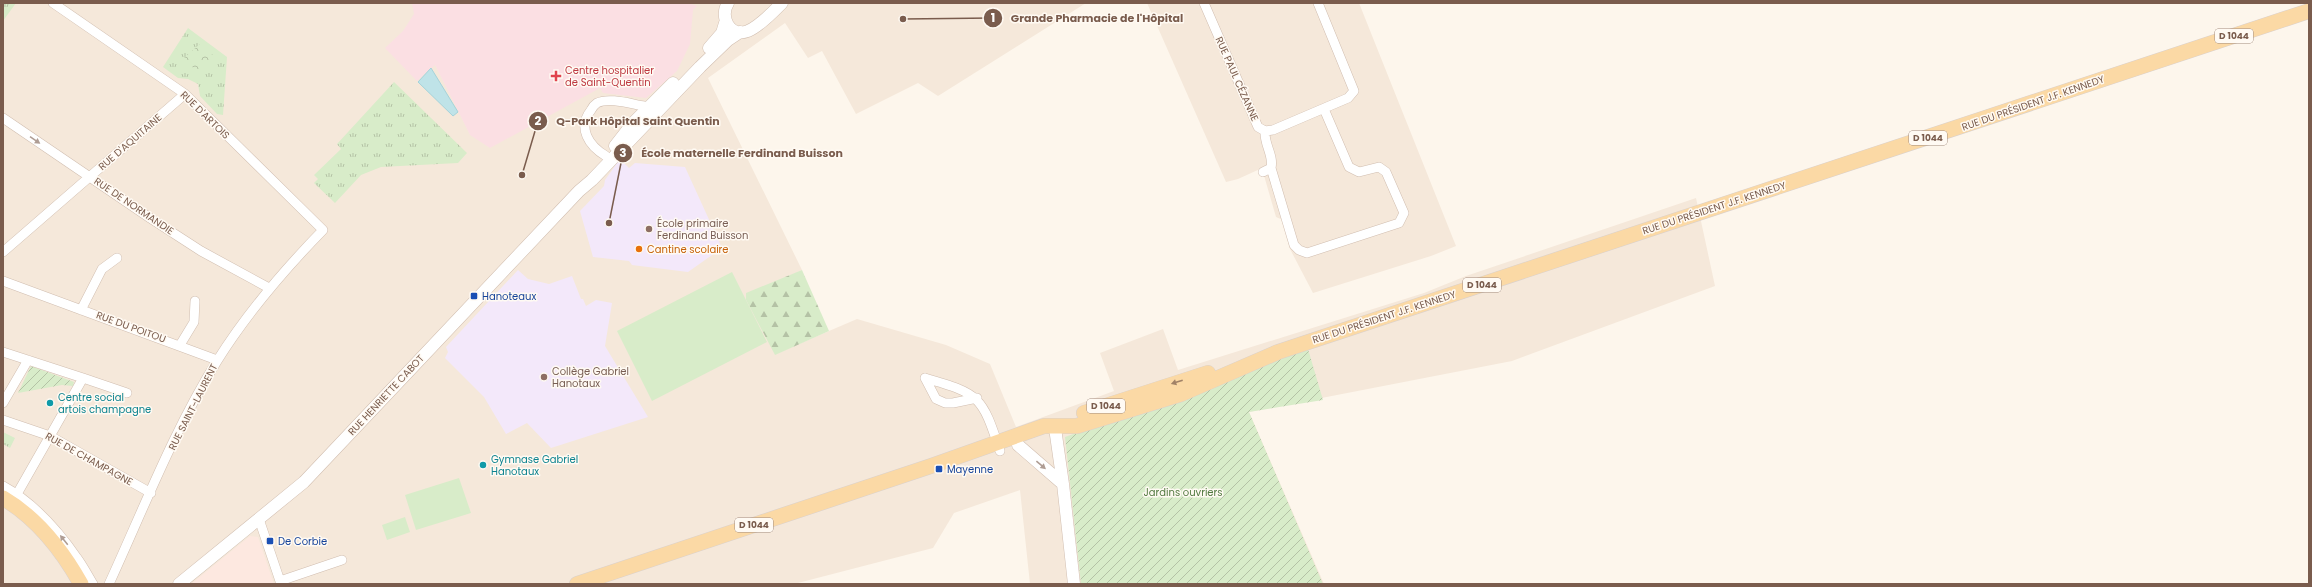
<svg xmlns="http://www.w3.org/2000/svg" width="2312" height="587" viewBox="0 0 2312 587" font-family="Poppins,sans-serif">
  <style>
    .residential { fill: #f5e8da }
    .commercial { fill: #fde8e0 }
    .education { fill: #f3e8fa }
    .medical { fill: #fbdfe3 }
    .grass { fill: url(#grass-tufts) }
    .forest { fill: url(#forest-firs) }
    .park { fill: url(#park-crowns) }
    .garden { fill: url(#garden-furrows) }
    .pitch { fill: #d8ecc9 }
    .water { fill: #bfe3e8; stroke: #a5d3da }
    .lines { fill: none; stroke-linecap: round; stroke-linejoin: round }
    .minor-casing { stroke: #d1beb0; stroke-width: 10 }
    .tertiary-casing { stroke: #d1beb0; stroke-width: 13 }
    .primary-casing { stroke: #dad1cd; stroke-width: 16 }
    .minor { stroke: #fff; stroke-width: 9 }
    .tertiary { stroke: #fff; stroke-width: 12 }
    .primary { stroke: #fbd9a5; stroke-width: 15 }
    .oneway { fill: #af9d94 }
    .oneway2 { fill: #a18267 }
    .health-dot { fill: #e0444e; stroke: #fffaf3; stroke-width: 1.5 }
    .education-dot { fill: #8d6e63; stroke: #fffaf3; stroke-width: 1.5 }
    .food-dot { fill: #e8710a; stroke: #fffaf3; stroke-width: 1.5 }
    .transit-dot { fill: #1a4fb4; stroke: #fffaf3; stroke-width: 1.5 }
    .culture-dot { fill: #0f9aa8; stroke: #fffaf3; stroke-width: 1.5 }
    .labels { text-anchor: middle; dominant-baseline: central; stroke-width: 3; stroke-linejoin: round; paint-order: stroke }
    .shield { fill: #fffaf3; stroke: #a28b7f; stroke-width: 1 }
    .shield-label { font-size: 9px; font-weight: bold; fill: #7a5c4d }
    .health-label { font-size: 10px; fill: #be3a42; stroke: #fffaf3; text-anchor: start }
    .street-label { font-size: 10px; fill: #7a5c4d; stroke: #fffaf3 }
    .education-label { font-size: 10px; fill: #785e54; stroke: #fffaf3; text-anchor: start }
    .food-label { font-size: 10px; fill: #c56008; stroke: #fffaf3; text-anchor: start }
    .transit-label { font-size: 10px; fill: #164399; stroke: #fffaf3; text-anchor: start }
    .culture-label { font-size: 10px; fill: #0d838f; stroke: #fffaf3; text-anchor: start }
    .park-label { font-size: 10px; fill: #537a41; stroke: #fffaf3 }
    .leader { fill: none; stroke: #7a5c4d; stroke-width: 1.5 }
    .callout-dot { fill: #7a5c4d; stroke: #fffaf3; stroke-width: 1.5 }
    .mark-label { font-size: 12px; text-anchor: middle; font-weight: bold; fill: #fff }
    .callout-label { font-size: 11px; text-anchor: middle; font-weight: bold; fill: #7a5c4d; stroke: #fffaf3; stroke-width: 3; stroke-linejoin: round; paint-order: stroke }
  </style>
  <defs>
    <pattern id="grass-tufts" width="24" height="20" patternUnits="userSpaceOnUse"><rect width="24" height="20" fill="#d8ecc9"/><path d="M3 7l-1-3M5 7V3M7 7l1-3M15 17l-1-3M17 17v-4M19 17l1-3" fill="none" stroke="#b4c2a5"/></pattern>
    <pattern id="forest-firs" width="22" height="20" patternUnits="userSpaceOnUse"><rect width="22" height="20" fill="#d8ecc9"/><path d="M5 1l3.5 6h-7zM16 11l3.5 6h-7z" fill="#b4c2a5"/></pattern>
    <pattern id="park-crowns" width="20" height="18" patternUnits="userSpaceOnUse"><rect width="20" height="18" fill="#d8ecc9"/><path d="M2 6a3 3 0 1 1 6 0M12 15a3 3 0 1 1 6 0" fill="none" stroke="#b4c2a5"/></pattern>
    <pattern id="garden-furrows" width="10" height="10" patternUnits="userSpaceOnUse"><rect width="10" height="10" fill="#d8ecc9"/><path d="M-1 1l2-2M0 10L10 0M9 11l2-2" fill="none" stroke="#b4c2a5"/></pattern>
  </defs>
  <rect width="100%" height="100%" fill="#fdf6ec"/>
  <path class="residential" d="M3,3H1086L938,96L918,83L856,114L822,51L808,58L785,23L708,78L802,270L746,300L780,352L857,319L946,345L990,364L1016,427L1114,391L1100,353L1163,329L1178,370L1424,293L1466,276L1696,198L1715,286L1512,361L1249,412L1324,584H1030L1020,490L954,513L933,548L794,584H3Z
    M1147,3H1359L1456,246L1431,256L1313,293L1290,249L1283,220L1276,217L1263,172L1260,169L1238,179L1226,182Z"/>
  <path class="commercial" d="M250,536L258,537L274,584H191Z"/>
  <path class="education" d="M620,159L629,168L635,163L685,167L722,248L688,272L632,265L629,261L593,257L580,211L604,186L605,180Z
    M518,270L528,279L549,284L572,276L581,299H583L586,306L596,300L612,303L605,346L648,417L551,448L527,423L506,434L484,397L445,358L448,352L446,347Z"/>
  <path class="medical" d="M412,3H689L697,6L693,10L690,44L677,71L646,98L603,93L600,88L490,148L470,135L435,65L417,81L385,48L403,31L414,14Z"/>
  <path class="grass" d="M3,3H16L3,21Z
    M188,28L227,57L223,115L217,114L200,96L198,84L188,79L178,78L163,67Z
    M394,82L467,153L458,163L381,167L361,175L335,203L314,183L318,179L314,175L341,149L337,144Z
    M3,432L15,438L10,448L3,444Z"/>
  <path class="forest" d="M802,270L829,331L775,355L746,300V293Z"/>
  <path class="park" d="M201,43L216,59L199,74L184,58Z"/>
  <path class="garden" d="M1308,349L1323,400L1249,412L1323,584H1081L1065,437Z
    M31,366L74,382L73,386L62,385L18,393Z"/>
  <path class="pitch" d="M732,272L767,342L652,401L617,331Z
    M459,478L471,513L416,530L405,495Z
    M405,517L410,532L387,540L382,525Z"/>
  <path class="water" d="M431,68L458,112L453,116L418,82Z"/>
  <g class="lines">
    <defs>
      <path id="minor" d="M53,3L185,94L323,230C284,270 247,313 217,361C174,430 143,510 109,584
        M1204,3L1258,127L1265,131L1273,130L1348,98L1354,91L1318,3
        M3,118L150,218L201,251L269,288
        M606,156C589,146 577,128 591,110C592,108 594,105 597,103C609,97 631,104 644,106L649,113
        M1271,168L1294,245L1299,250L1307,253L1399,223L1404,213L1386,172L1379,167L1359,172L1349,167L1324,109
        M1263,172L1271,168C1274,155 1264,145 1265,131
        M3,252L185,94
        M3,281L217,360
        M81,310L102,269L117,258
        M180,345L194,322L195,301
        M3,352L83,378L17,494
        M83,378L127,393
        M925,378C980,394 982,396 1000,451
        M925,378L936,399L945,403H953L977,398
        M3,403L28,360
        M3,420L50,436L151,493
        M3,486C34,503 57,529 77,558C83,566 88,576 93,584
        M259,519L281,584
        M280,581L342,560"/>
      <path id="tertiary" d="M728,3C719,17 730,38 748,31C760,26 773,12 782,3
        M709,48L722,33L725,23
        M615,146L633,123L673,83
        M1055,428L1063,484L1074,584
        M1018,445L1063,484
        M179,584L304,482L579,191L592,180L700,67L728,40L740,32"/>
      <path id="primary" d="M1084,413L1208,373
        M3,498C37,518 62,550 81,584
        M577,584L931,466L1027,432L1044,426H1077L1181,394L1278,352L2309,11"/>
    </defs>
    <use href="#minor" class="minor-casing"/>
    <use href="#tertiary" class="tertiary-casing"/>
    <use href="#primary" class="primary-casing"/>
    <use href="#minor" class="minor"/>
    <use href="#tertiary" class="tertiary"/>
    <use href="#primary" class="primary"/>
  </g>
  <defs><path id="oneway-solid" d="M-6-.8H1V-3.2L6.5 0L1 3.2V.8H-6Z"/></defs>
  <g class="oneway">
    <use href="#oneway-solid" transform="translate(35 140) rotate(34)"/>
    <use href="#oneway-solid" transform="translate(1041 465) rotate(40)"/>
    <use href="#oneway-solid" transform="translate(64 540) rotate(-129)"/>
  </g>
  <use class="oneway2" href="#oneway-solid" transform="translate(1177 382) rotate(162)"/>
  <path class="health-dot" d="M554 70h4v4h4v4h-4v4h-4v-4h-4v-4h4z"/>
  <g class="education-dot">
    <circle cx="649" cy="229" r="4"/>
    <circle cx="544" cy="377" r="4"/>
  </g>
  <circle class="food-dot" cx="639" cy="249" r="4"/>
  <g class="transit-dot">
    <rect x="470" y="292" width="8" height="8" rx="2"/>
    <rect x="935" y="465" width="8" height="8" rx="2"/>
    <rect x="266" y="537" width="8" height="8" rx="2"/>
  </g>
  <g class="culture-dot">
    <circle cx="50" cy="403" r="4"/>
    <circle cx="483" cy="465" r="4"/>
  </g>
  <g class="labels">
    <g class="shield">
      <rect x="2215" y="29" width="38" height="14" rx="3"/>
      <rect x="1909" y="131" width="38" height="14" rx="3"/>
      <rect x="1463" y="278" width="38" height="14" rx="3"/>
      <rect x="1087" y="399" width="38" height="14" rx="3"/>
      <rect x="735" y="518" width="38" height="14" rx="3"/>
    </g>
    <g class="shield-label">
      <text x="2234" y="36">D 1044</text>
      <text x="1928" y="138">D 1044</text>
      <text x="1482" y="285">D 1044</text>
      <text x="1106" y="406">D 1044</text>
      <text x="754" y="525">D 1044</text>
    </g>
    <g class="health-label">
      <text x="565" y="70">Centre hospitalier<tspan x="565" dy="12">de Saint-Quentin</tspan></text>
    </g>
    <g class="street-label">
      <text transform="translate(1237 79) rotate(66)">RUE PAUL CÉZANNE</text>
      <text transform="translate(2033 103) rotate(-19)">RUE DU PRÉSIDENT J.F. KENNEDY</text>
      <text transform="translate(205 115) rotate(44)">RUE D'ARTOIS</text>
      <text transform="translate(130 142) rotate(-41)">RUE D'AQUITAINE</text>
      <text transform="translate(134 206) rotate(34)">RUE DE NORMANDIE</text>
      <text transform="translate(1714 208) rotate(-18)">RUE DU PRÉSIDENT J.F. KENNEDY</text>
      <text transform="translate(1384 317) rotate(-18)">RUE DU PRÉSIDENT J.F. KENNEDY</text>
      <text transform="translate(131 327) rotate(20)">RUE DU POITOU</text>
      <text transform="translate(386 395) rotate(-47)">RUE HENRIETTE CABOT</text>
      <text transform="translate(193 407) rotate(-63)">RUE SAINT-LAURENT</text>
      <text transform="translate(89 459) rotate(29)">RUE DE CHAMPAGNE</text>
    </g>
    <g class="education-label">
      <text x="657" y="223">École primaire<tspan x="657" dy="12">Ferdinand Buisson</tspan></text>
      <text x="552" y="371">Collège Gabriel<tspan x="552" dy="12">Hanotaux</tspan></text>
    </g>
    <g class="food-label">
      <text x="647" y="249">Cantine scolaire</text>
    </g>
    <g class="transit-label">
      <text x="482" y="296">Hanoteaux</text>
      <text x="947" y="469">Mayenne</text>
      <text x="278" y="541">De Corbie</text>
    </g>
    <g class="culture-label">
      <text x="58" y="397">Centre social<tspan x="58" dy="12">artois champagne</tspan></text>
      <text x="491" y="459">Gymnase Gabriel<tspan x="491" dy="12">Hanotaux</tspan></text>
    </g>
    <g class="park-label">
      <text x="1183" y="492">Jardins ouvriers</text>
    </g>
  </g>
  <path class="leader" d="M903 19L993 18M522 175L538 121M609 223L623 153"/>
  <g class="callout-dot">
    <circle cx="903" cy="19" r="4"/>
    <circle cx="522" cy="175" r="4"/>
    <circle cx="609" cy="223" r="4"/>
    <circle cx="993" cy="18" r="10"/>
    <circle cx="538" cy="121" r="10"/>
    <circle cx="623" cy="153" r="10"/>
  </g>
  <g class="mark-label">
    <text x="993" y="22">1</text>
    <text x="538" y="125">2</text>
    <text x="623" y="157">3</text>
  </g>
  <g class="callout-label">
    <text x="1097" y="22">Grande Pharmacie de l'Hôpital</text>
    <text x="638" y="125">Q-Park Hôpital Saint Quentin</text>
    <text x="742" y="157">École maternelle Ferdinand Buisson</text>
  </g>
  <rect width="2312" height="587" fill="none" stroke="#7a5c4d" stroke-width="8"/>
</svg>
